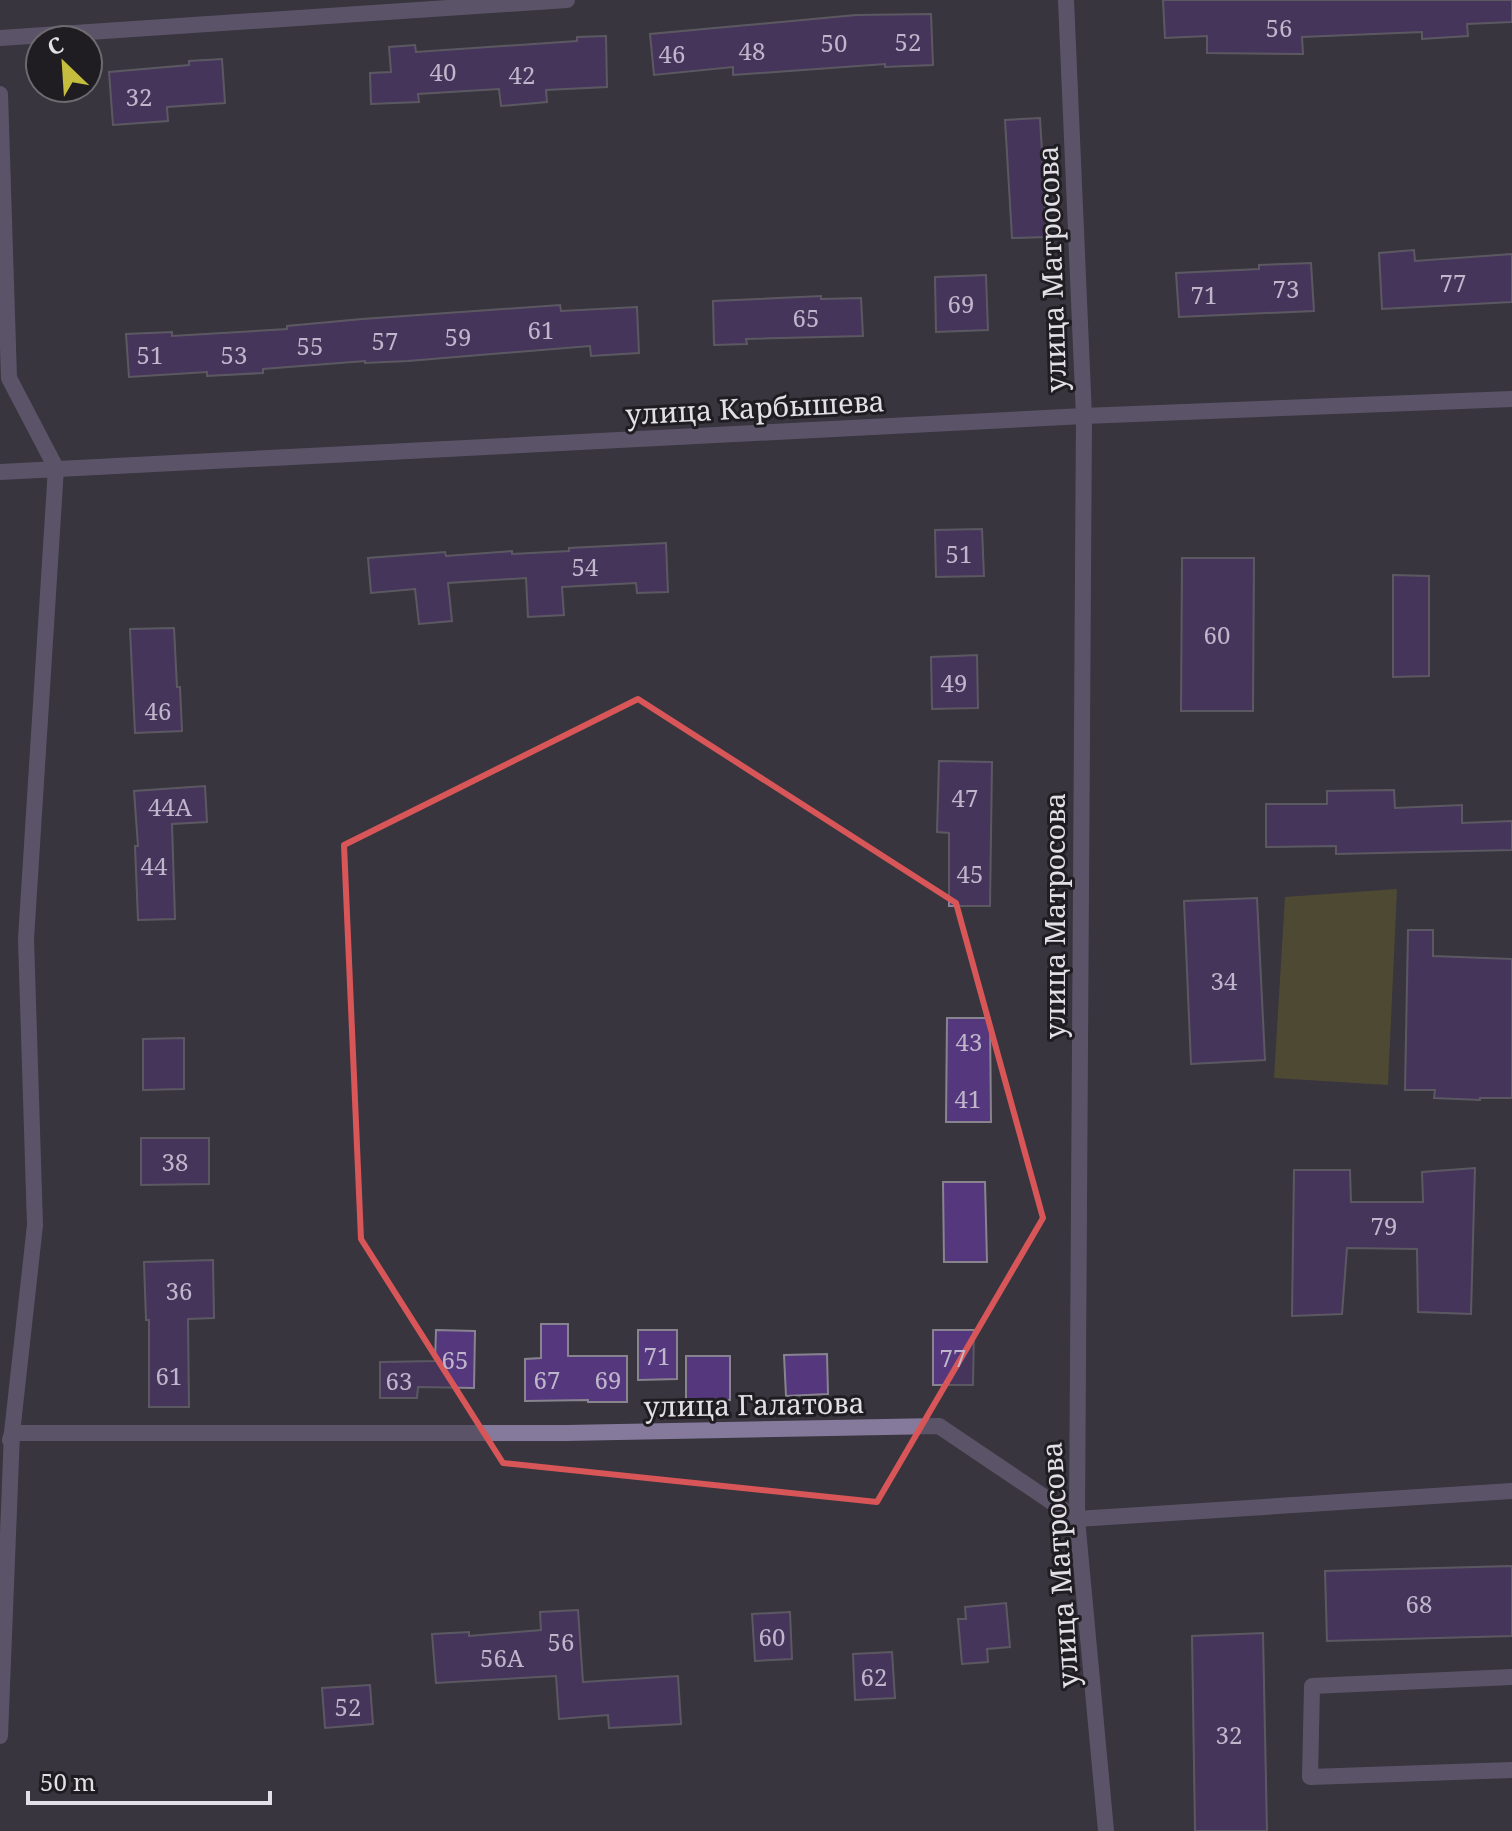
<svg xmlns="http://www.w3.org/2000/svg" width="1512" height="1831" viewBox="0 0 1512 1831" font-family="'Noto Serif',serif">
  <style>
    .green { fill: #676325 }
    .building { fill: #55377d; stroke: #88848f; stroke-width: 2 }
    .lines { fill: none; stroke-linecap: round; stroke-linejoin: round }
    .minor { stroke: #867a9c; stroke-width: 16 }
    .tertiary { stroke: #867a9c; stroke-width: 16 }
    .marked { fill: none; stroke: #d95658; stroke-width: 6; stroke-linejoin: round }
    .labels { text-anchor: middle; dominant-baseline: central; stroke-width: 6; stroke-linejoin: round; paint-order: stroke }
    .number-label { font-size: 24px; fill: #bfb6cc }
    .street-label { font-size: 28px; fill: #e2e0e6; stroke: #1f1d22 }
  </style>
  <rect width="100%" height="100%" fill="#38353e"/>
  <path class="green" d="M1397,889L1388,1085L1274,1078L1285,897Z"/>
  <path class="building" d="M1163,0H1512V22L1467,24L1468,36L1422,39V32L1302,37L1303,54L1207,53V36L1165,38Z
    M931,14L933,65L885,67V64L733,75V67L654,75L650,34L856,15Z
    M606,36L607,87L546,90L547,102L501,106L499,89L418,94L419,102L371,104L370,73L391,72L389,47L415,45L416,52L577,41V37Z
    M222,59L225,103L167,107L168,121L113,125L109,72L189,65V61Z
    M1040,118L1047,237L1012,238L1005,120Z
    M1414,250L1415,261L1512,254V302L1382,309L1379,253Z
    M1311,263L1314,311L1179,317L1176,273L1259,269V265Z
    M986,275L988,330L936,332L935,277Z
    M821,296V299L861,298L863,336L746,339L747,344L714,345L713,301Z
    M560,305L561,311L637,307L639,353L591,356L590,346L408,361L365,363V361L263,369V373L207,376V372L129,377L126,334L172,332V336L287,329V326L362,319Z
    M982,529L984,576L936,577L935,530Z
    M666,543L668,592L637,593L636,583L562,587L564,615L528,617L526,578L448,583L452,621L419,624L415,589L371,593L368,558L445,552L446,556L512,551V554L569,551V548Z
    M1182,558H1254L1253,711H1181Z
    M1393,575L1429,576V676L1393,677Z
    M174,628L177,687H180L182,731L135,733L130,629Z
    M977,655L978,708L932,709L931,657Z
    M939,761L992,762L990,906H949V833L937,832Z
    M205,786L207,822L172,824L175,919L138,920L135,846H138L134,791Z
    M1394,790L1395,808L1462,805V823L1512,821V850L1336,854V846L1266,847V804H1327V791Z
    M1257,898L1265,1060L1191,1064L1184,901Z
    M1408,930H1433V956L1512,959V1098H1480V1100L1434,1098L1435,1090H1405Z
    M947,1018H990L991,1122H946Z
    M184,1038V1089L143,1090V1039Z
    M141,1138H209V1184L141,1185Z
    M1475,1168L1471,1314L1418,1312L1417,1249L1347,1248L1342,1314L1292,1316L1294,1170H1350L1351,1202H1423L1422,1172Z
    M943,1182H985L987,1262H944Z
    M213,1260L214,1318L188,1319L189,1407H149V1320H146L144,1262Z
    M541,1324H568V1356H627V1402H588V1400L525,1401V1359L541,1358Z
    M436,1330L475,1331L474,1388L418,1387L417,1398H380V1362L435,1361Z
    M638,1330H677V1379L638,1380Z
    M933,1330H974L973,1385H933Z
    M827,1354L828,1394L786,1396L784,1355Z
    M686,1356H730V1400H686Z
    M1512,1566V1636L1327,1641L1325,1571Z
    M1006,1603L1010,1647L987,1649L988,1662L962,1664L958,1619H966L965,1607Z
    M578,1610L583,1682L678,1676L681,1724L609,1728L608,1715L559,1719L556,1676L436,1683L432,1634L469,1632V1636L541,1630L540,1612Z
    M790,1612L792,1659L755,1661L752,1614Z
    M1263,1633L1267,1831H1195L1192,1636Z
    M892,1652L895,1698L855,1700L853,1654Z
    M370,1685L373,1724L325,1728L322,1688Z"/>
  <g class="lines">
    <path class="minor" d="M0,38L567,0
      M0,94L9,378L56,468L26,939L35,1225L12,1433L0,1736
      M0,472L1084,416L1512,399
      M10,1440L12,1433H566L939,1426L1077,1519L1512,1491
      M1512,1677L1312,1686L1310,1777L1512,1770"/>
    <path class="tertiary" d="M1066,0L1084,416L1077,1519L1106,1831"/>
  </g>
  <path d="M0 0H1512V1831H0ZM638,699L956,903L1043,1218L877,1502L503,1463L361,1239L344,845Z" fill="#38353e" fill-opacity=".55" fill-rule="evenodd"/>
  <path class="marked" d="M638,699L956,903L1043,1218L877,1502L503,1463L361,1239L344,845Z"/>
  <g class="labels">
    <g class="number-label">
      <text x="1279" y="27">56</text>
      <text x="908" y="41">52</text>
      <text x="834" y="42">50</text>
      <text x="752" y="50">48</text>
      <text x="672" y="53">46</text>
      <text x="443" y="71">40</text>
      <text x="522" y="74">42</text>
      <text x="139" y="96">32</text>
      <text x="1453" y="282">77</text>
      <text x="1286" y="288">73</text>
      <text x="1204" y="294">71</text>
      <text x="961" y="303">69</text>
      <text x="806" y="317">65</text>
      <text x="541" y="329">61</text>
      <text x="458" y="336">59</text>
      <text x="385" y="340">57</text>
      <text x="310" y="345">55</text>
      <text x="150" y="354">51</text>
      <text x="234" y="354">53</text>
      <text x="959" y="553">51</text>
      <text x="585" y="566">54</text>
      <text x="1217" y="634">60</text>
      <text x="954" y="682">49</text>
      <text x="158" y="710">46</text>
      <text x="965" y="797">47</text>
      <text x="170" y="806">44А</text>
      <text x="154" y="865">44</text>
      <text x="970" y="873">45</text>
      <text x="1224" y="980">34</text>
      <text x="969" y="1041">43</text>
      <text x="968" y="1098">41</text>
      <text x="175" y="1161">38</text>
      <text x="1384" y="1225">79</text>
      <text x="179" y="1290">36</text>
      <text x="657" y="1355">71</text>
      <text x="953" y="1357">77</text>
      <text x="455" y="1359">65</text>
      <text x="169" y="1375">61</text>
      <text x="547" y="1379">67</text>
      <text x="608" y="1379">69</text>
      <text x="399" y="1380">63</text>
      <text x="1419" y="1603">68</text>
      <text x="772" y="1636">60</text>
      <text x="561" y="1641">56</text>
      <text x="502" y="1657">56А</text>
      <text x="874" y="1676">62</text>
      <text x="348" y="1706">52</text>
      <text x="1229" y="1734">32</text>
    </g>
    <g class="street-label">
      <text transform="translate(1051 269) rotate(-92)">улица Матросова</text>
      <text transform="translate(755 407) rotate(-3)">улица Карбышева</text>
      <text transform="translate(1054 916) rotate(-90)">улица Матросова</text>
      <text transform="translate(754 1404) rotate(-1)">улица Галатова</text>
      <text transform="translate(1059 1565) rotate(-94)">улица Матросова</text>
    </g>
  </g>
  <g transform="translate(64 64) rotate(335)"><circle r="38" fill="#1f1d22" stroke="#6d6b70" stroke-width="2"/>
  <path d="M0-6L14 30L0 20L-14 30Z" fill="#c4bd3e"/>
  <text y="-12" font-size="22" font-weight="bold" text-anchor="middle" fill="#e2e0e6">С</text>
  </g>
  <path d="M28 1791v12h242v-12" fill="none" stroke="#e2e0e6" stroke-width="4"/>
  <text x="40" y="1791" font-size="24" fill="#e2e0e6" stroke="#1f1d22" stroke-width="6" paint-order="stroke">50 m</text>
</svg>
